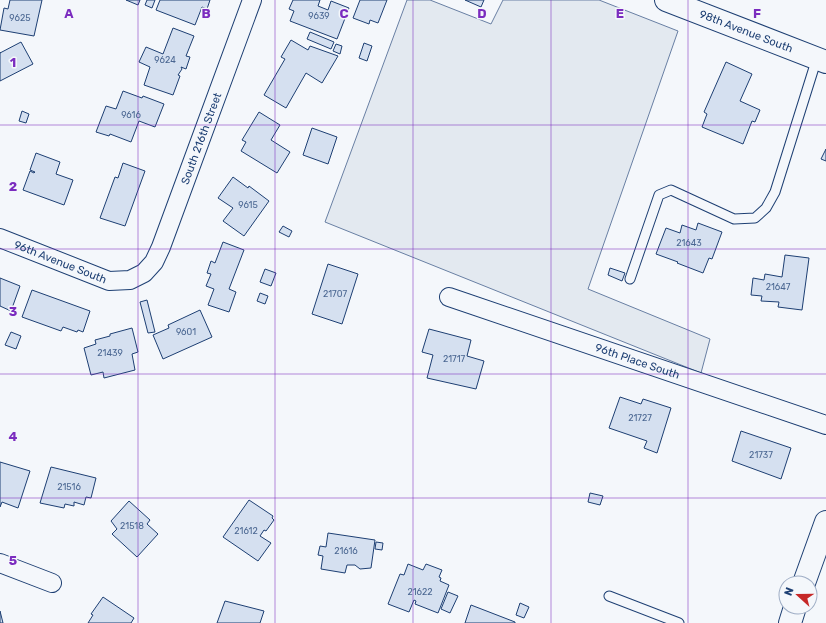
<svg xmlns="http://www.w3.org/2000/svg" width="826" height="623" viewBox="0 0 826 623" font-family="Rubik,sans-serif">
  <style>
    .green { fill: #e3e9f0; stroke: #687fa3 }
    .building { fill: #d5e0f0; stroke: #1d3f73 }
    .lines { fill: none; stroke-linecap: round; stroke-linejoin: round }
    .lane-casing { stroke: #1d3f73; stroke-width: 11 }
    .street-casing { stroke: #1d3f73; stroke-width: 20 }
    .secondary-casing { stroke: #1d3f73; stroke-width: 24 }
    .lane { stroke: #f4f7fb; stroke-width: 9 }
    .street { stroke: #f4f7fb; stroke-width: 18 }
    .secondary { stroke: #f4f7fb; stroke-width: 22 }
    .grid { fill: none; stroke: #7b2cbf; stroke-width: 1; stroke-opacity: 0.55 }
    .labels { text-anchor: middle; dominant-baseline: central; stroke-width: 3; stroke-linejoin: round; paint-order: stroke }
    .number-label { font-size: 9px; fill: #4b6792 }
    .street-label { font-size: 11px; fill: #1d3f73; stroke: #f4f7fb }
    .grid-label { font-size: 13px; text-anchor: middle; font-weight: bold; fill: #7b2cbf; stroke: #f4f7fb; stroke-width: 3; stroke-linejoin: round; paint-order: stroke }
  </style>
  <rect width="100%" height="100%" fill="#f4f7fb"/>
  <path class="green" d="M407,0H430L491,24L503,0H599L678,31L588,289L710,339L701,373L325,222Z"/>
  <path class="building" d="M10,0H42L34,36L0,30L4,8L8,9Z
    M126,0H140L138,5Z
    M147,0H155L152,8L145,5Z
    M160,0H210L207,9L202,7L195,25L156,10Z
    M293,0H320L318,6L328,10L331,1L349,8L337,39L290,21L294,11L289,9Z
    M360,0H387L378,23L370,20L369,24L353,18Z
    M465,0H484L481,7Z
    M173,28L194,36L186,56L190,57L186,69L181,67L182,69L178,75L180,76L173,95L144,85L150,67L139,62L146,47L163,54Z
    M310,32L334,42L331,49L307,39Z
    M291,40L308,50L310,46L338,56L322,83L306,73L286,108L264,95L285,59L281,57Z
    M21,42L33,64L0,81V52V53Z
    M364,43L372,46L367,61L359,58Z
    M336,44L342,46L340,54L333,51Z
    M726,62L752,74L740,101L760,110L755,122L752,121L743,144L702,127L707,114L704,112Z
    M123,91L142,98L143,96L164,104L155,127L139,121L131,142L110,134L109,136L96,132L106,106L116,109Z
    M22,111L29,114L26,123L19,121Z
    M259,112L280,125L271,140L290,152L277,173L241,151L246,142L242,140Z
    M312,128L337,137L328,164L303,155Z
    M826,149V161L821,159Z
    M36,153L60,162L56,174L73,180L64,205L23,190L30,171L34,173L35,172L30,170Z
    M123,163L145,171L125,226L100,218L115,177L118,178Z
    M233,177L248,188L249,186L269,201L244,236L223,221L233,208L218,198Z
    M698,223L722,232L712,259L709,258L703,273L677,263L678,262L656,254L666,228L680,233L682,225L696,230Z
    M283,226L292,231L289,237L279,232Z
    M223,242L244,250L229,289L236,292L229,312L208,305L214,289L206,286L211,274L207,273L211,261L215,263Z
    M785,255L809,258L802,310L778,307L779,302L761,301L762,296L751,295L753,278L764,280L765,274L782,277Z
    M328,264L358,274L342,324L312,314Z
    M610,268L625,273L622,281L608,275Z
    M265,269L276,273L271,286L260,282Z
    M0,278L20,286L11,311L0,306Z
    M32,290L90,311L83,332L78,330L77,332L63,327L61,331L22,317Z
    M260,293L268,296L265,304L257,301Z
    M147,300L155,332L148,333L140,302Z
    M200,310L212,337L163,359L153,335L169,328L168,325Z
    M132,328L138,352L132,354L135,370L104,378L103,372L91,375L84,348L96,344L95,340L110,336V334Z
    M429,329L471,340L467,356L484,361L476,389L427,378L433,355L422,352Z
    M11,332L21,336L16,349L5,345Z
    M620,397L641,404L643,399L671,408L657,453L644,448L647,441L609,428Z
    M741,431L791,448L781,479L732,461Z
    M0,462L30,471L18,508L2,502L0,507Z
    M51,467L96,478L91,498L86,497L84,505L74,502V506L65,504L64,508L40,503Z
    M590,493L603,496L600,505L588,502Z
    M249,500L273,516L272,518L274,520L266,531L264,530L260,536L271,543L258,561L223,537Z
    M129,501L150,520L147,524L158,534L137,557L112,534L117,529L111,521Z
    M328,533L375,540L371,568L360,569L355,565H347L345,573L321,569L323,556L318,555L320,546L326,547Z
    M376,542L383,543L382,550L375,549Z
    M408,564L423,570L426,564L442,570L439,577L441,578L440,581L449,585L438,613L415,604L416,601L414,600L409,612L388,604L400,574L404,575Z
    M448,592L458,596L450,613L441,609Z
    M103,597L134,618L131,623H88L93,615L91,614Z
    M225,601L264,611L260,623H217Z
    M520,603L529,607L524,618L516,615Z
    M471,605L515,622V623H465Z
    M0,611L3,623H0Z"/>
  <g class="lines">
    <defs>
      <path id="lane" d="M630,279L659,195L671,190L734,219L755,218L766,208L775,192L817,58
        M609,596L679,623"/>
      <g id="street">
        <path id="s1" d="M0,238L109,281L130,280L144,273L154,262L161,247L252,0"/>
        <path id="s2" d="M449,297L826,425"/>
        <path d="M0,563L52,583"/>
      </g>
      <g id="secondary">
        <path id="s3" d="M666,0L826,62"/>
        <path d="M804,583L826,522"/>
        <path d="M790,623L795,607"/>
      </g>
    </defs>
    <use href="#lane" class="lane-casing"/>
    <use href="#street" class="street-casing"/>
    <use href="#secondary" class="secondary-casing"/>
    <use href="#lane" class="lane"/>
    <use href="#street" class="street"/>
    <use href="#secondary" class="secondary"/>
  </g>
  <path class="grid" d="M138,0V623M275,0V623M413,0V623M551,0V623M688,0V623M0,125H826M0,249H826M0,374H826M0,498H826"/>
  <g class="labels">
    <g class="number-label">
      <text x="319" y="16">9639</text>
      <text x="20" y="18">9625</text>
      <text x="165" y="60">9624</text>
      <text x="131" y="115">9616</text>
      <text x="248" y="205">9615</text>
      <text x="689" y="243">21643</text>
      <text x="778" y="287">21647</text>
      <text x="335" y="294">21707</text>
      <text x="186" y="332">9601</text>
      <text x="110" y="353">21439</text>
      <text x="454" y="359">21717</text>
      <text x="640" y="418">21727</text>
      <text x="761" y="455">21737</text>
      <text x="69" y="487">21516</text>
      <text x="132" y="526">21518</text>
      <text x="246" y="531">21612</text>
      <text x="346" y="551">21616</text>
      <text x="420" y="592">21622</text>
    </g>
    <g class="street-label">
      <text stroke="none"><textPath href="#s3" startOffset="86">98th Avenue South</textPath></text>
      <text stroke="none"><textPath href="#s1" startOffset="301">South 216th Street</textPath></text>
      <text stroke="none"><textPath href="#s1" startOffset="65">96th Avenue South</textPath></text>
      <text stroke="none"><textPath href="#s2" startOffset="199">96th Place South</textPath></text>
    </g>
  </g>
  <g class="grid-label">
    <text x="69" y="18">A</text>
    <text x="206" y="18">B</text>
    <text x="344" y="18">C</text>
    <text x="482" y="18">D</text>
    <text x="620" y="18">E</text>
    <text x="757" y="18">F</text>
    <text x="13" y="67">1</text>
    <text x="13" y="191">2</text>
    <text x="13" y="316">3</text>
    <text x="13" y="441">4</text>
    <text x="13" y="565">5</text>
  </g>
  <g transform="translate(798 595) rotate(291)"><circle r="19" fill="#f4f7fb" stroke="#9eadc5"/>
  <path d="M0-3L7 15L0 10L-7 15Z" fill="#c62828"/>
  <text y="-6" font-size="11" font-weight="bold" text-anchor="middle" fill="#1d3f73">N</text>
  </g>
</svg>
